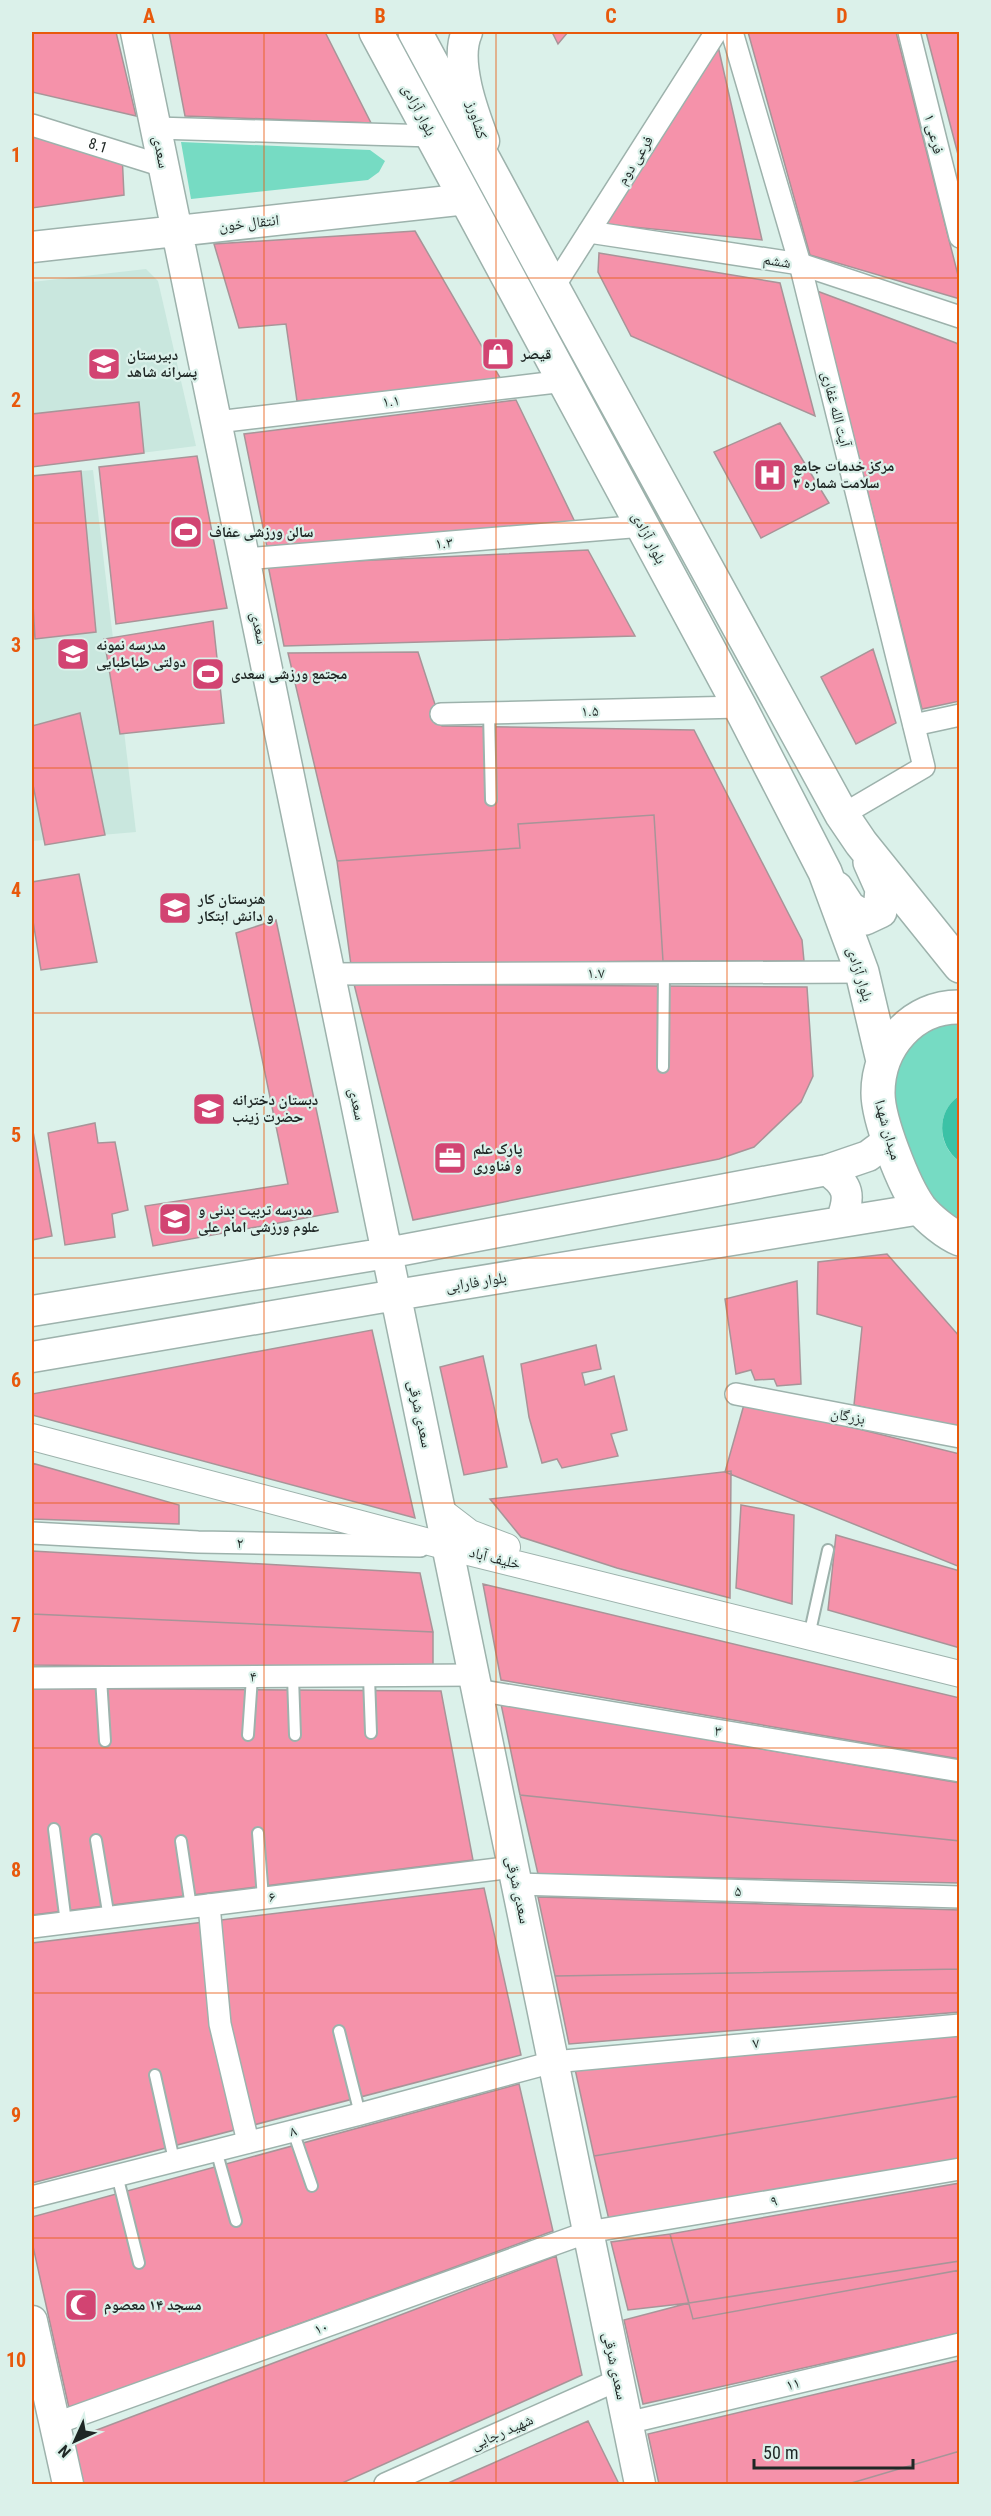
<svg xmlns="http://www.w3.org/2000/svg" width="991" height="2516" viewBox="0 0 991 2516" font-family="'Roboto Condensed','Noto Naskh Arabic',sans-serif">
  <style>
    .built { fill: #c9e7de }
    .green { fill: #76dbc3 }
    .water { fill: #3bc2a6 }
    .building { fill: #f592aa; stroke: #a89498; stroke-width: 1.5 }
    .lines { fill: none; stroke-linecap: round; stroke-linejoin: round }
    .service-casing { stroke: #9db2ac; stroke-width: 14 }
    .minor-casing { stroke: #9db2ac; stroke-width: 24 }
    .tertiary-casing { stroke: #9db2ac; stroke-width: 28 }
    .secondary-casing { stroke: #9db2ac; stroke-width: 33 }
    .primary-casing { stroke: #9db2ac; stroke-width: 36 }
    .service { stroke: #fff; stroke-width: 10 }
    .minor { stroke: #fff; stroke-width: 21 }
    .tertiary { stroke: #fff; stroke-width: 26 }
    .secondary { stroke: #fff; stroke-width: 30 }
    .primary { stroke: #fff; stroke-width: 33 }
    .grid { fill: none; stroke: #e8590c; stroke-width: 1.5; stroke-opacity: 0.55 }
    .labels { text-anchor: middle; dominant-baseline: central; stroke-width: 4.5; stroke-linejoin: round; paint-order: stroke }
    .street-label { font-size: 15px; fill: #1f2725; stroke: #dbf1ea }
    .poi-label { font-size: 15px; font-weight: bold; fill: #1f2725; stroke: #dbf1ea; text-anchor: start }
    .neatline { fill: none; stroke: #e8590c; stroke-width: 2 }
    .grid-label { font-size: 20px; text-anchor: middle; font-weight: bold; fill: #e8590c }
  </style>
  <rect width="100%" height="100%" fill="#dbf1ea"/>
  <path class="built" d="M146,269L158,281L196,446L32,467V282Z
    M93,470L136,832L32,841V476Z"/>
  <path class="green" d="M181,142L370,150L385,161L379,172L368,180L191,199Z
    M959,1015V1096C936,1111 937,1146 959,1161V1232L927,1206L885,1081L915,1029Z"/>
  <path class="water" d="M959,1096V1161C937,1145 936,1111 959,1096Z"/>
  <path class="building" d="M32,32H116L136,116L32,92Z
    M169,32H325L371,123L185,116Z
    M552,32H568L558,44Z
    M748,32H896L960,283V299L810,255Z
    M926,32H960V162Z
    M718,46L762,240L603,224Z
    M32,125L122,153L124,195L32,208Z
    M415,231L502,381L297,401L286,324L239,328L214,244Z
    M599,253L780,283L815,416L631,336L598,272Z
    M817,291L956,343L960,346V701L922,709Z
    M516,400L575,522L267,547L244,434Z
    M139,402L144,453L32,467V414Z
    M780,423L829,503L761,538L714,452Z
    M197,456L227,608L116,624L99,467Z
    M81,471L96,632L35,639L32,586V476Z
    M588,550L635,636L284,646L268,565Z
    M213,621L224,723L120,734L104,639Z
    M873,649L896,723L856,744L821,677Z
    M418,652L442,726L694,730L802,940L804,961H663L654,815L518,824L520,848L337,861L288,653Z
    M80,713L105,835L45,845L32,780V726Z
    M654,815L663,961L351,965L337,861L520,848L518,824Z
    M79,874L97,962L41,970L32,915V882Z
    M276,920L338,1212L153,1246L145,1206L288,1184L236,933Z
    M354,984L807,987L813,1076L801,1102L754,1147L719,1159L413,1220Z
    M95,1123L98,1143L115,1142L128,1210L112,1214L115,1237L65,1245L48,1133Z
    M32,1126L52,1236L32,1240Z
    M887,1254L960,1337V1429L854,1405L862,1327L817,1314L818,1262Z
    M797,1281L801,1384L777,1386L774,1379L755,1380L751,1370L736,1374L725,1299Z
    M372,1330L415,1518L32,1415V1394Z
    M596,1345L601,1369L582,1373L585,1385L614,1376L627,1430L611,1434L618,1456L562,1468L557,1459L542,1463L529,1417L521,1364Z
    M483,1356L507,1467L464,1475L440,1367Z
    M745,1401L960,1454V1567L725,1472Z
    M32,1463L179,1505V1524L32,1519Z
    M731,1471L730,1598L617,1568L521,1537L490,1499Z
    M741,1505L794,1515L792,1604L736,1588Z
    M836,1535L960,1571V1648L828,1610Z
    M32,1551L420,1573L433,1632L32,1614Z
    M483,1584L960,1698V1759L501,1680Z
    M32,1614L433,1632V1669L32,1665Z
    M32,1688L441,1691L473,1860L32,1915Z
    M501,1704L960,1783V1841L520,1795Z
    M520,1795L960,1841V1883L538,1874Z
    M484,1888L521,2055L32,2183V1943Z
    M538,1897L960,1910V1969L555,1976Z
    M960,1969V2012L569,2044L555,1976Z
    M960,2035V2096L594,2156L575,2069Z
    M519,2084L553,2231L69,2408L32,2242V2217Z
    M960,2096V2160L609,2220L594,2156Z
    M960,2183V2270L693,2319L670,2234Z
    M670,2234L689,2303L628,2310L611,2242Z
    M556,2256L582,2375L340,2484H83L73,2439Z
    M960,2261V2333L643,2404L624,2320L689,2303Z
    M960,2360V2451L848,2484H659L648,2434Z
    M588,2421L619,2484H446Z
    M960,2451V2484H848Z"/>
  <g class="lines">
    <defs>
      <path id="service" d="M489,713L491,800
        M663,1067L664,973
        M809,1636L828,1550
        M293,1677L295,1735
        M369,1677L371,1733
        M101,1678L105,1741
        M248,1735L252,1677
        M54,1829L66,1923
        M258,1833L263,1898
        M96,1840L109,1918
        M181,1841L191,1907
        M339,2031L360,2114
        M155,2075L174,2160
        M293,2131L312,2186
        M216,2150L236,2221
        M117,2175L139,2263"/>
      <g id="minor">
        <path d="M732,32L800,264L924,767L842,815"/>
        <path d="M909,32L960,237"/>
        <path id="s1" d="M32,125L163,166"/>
        <path d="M156,128L433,136"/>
        <path d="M589,232L800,264L960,317"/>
        <path d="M553,288L716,32"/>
        <path d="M217,422L565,381"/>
        <path d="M245,559L643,526"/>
        <path d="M441,714L740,707"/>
        <path d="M914,725L960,715"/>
        <path d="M330,974L862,972"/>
        <path d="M736,1394L960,1437"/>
        <path d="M32,1533L198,1542L420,1546"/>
        <path d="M32,1678L474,1675"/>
        <path d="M477,1690L960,1771"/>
        <path d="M517,1884L960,1897"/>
        <path d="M209,1905L220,2024L248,2142"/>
        <path d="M32,1927L513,1867"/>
        <path d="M32,2197L360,2114L553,2062L960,2025"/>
        <path d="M627,2423L960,2344"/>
        <path d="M54,2424L588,2232L960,2169"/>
        <path d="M385,2484L618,2380"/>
      </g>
      <path id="tertiary" d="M32,1437L448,1547L960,1674
        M440,1510L470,1533L507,1547"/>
      <path id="secondary" d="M136,32L640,2484
        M467,32C454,61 473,112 484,141
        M32,247L467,199
        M827,1170C849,1185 851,1196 841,1221
        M32,1311L387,1253L827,1170L868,1156L888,1141
        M32,1357L396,1295L921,1209
        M32,2321L68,2484"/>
      <path id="primary" d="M376,32L740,707L825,872L862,972L883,1061
        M415,32L553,288L842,815L861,843L960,966
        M836,888L849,908L865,918L880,911L882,889L870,862
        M960,1007C912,1006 878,1047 878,1093C878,1120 904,1186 920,1208C928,1218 947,1234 960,1239"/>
    </defs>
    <use href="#service" class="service-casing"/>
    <use href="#minor" class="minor-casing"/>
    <use href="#tertiary" class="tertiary-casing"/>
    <use href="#secondary" class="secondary-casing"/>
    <use href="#primary" class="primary-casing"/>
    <use href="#service" class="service"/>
    <use href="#minor" class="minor"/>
    <use href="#tertiary" class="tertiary"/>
    <use href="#secondary" class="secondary"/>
    <use href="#primary" class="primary"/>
  </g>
  <path class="grid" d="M264,32V2484M496,32V2484M727,32V2484M32,278H960M32,523H960M32,768H960M32,1013H960M32,1258H960M32,1503H960M32,1748H960M32,1993H960M32,2238H960"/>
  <defs>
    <symbol id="shop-square" viewBox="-11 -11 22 22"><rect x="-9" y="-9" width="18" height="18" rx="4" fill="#d24472" stroke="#dbf1ea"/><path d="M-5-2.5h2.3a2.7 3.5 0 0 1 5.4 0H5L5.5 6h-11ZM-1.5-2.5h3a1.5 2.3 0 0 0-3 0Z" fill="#fff"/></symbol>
    <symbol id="school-square" viewBox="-11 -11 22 22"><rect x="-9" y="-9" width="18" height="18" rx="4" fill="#d24472" stroke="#dbf1ea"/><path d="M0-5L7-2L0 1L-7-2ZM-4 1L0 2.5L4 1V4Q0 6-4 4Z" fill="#fff"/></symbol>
    <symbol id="hospital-square" viewBox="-11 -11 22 22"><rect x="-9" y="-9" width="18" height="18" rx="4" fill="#d24472" stroke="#dbf1ea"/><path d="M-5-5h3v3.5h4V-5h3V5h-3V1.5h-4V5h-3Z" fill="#fff"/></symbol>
    <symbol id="stadium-square" viewBox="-11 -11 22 22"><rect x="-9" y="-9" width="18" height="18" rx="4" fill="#d24472" stroke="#dbf1ea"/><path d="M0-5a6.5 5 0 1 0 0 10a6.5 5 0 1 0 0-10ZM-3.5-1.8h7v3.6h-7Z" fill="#fff"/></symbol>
    <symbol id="office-square" viewBox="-11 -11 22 22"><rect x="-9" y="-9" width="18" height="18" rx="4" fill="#d24472" stroke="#dbf1ea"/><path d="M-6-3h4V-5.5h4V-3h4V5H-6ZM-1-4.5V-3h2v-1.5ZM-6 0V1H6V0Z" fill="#fff"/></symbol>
    <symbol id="mosque-square" viewBox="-11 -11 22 22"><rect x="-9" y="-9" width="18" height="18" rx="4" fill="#d24472" stroke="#dbf1ea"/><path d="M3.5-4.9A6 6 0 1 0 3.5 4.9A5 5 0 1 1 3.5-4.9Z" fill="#fff"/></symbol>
  </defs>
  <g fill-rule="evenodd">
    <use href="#shop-square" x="479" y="335" width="38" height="38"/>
    <use href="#school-square" x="85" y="345" width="38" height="38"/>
    <use href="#hospital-square" x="751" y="456" width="38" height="38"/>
    <use href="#stadium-square" x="167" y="513" width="38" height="38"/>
    <use href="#school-square" x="54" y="635" width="38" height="38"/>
    <use href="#stadium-square" x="189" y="655" width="38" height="38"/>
    <use href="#school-square" x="156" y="889" width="38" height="38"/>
    <use href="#school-square" x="190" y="1090" width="38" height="38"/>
    <use href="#office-square" x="431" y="1139" width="38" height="38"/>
    <use href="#school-square" x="156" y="1200" width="38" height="38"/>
    <use href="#mosque-square" x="62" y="2286" width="38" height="38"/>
  </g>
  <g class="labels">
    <g class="street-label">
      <text transform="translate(419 110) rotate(62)">بلوار آزادی</text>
      <text transform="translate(477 120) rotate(73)">کشاورز</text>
      <text transform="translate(934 134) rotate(76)">فرعی ۱</text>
      <text stroke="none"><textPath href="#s1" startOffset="69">8.1</textPath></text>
      <text transform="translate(161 152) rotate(79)">سعدی</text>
      <text transform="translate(635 160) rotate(-58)">فرعی دوم</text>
      <text transform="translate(249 223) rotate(-6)">انتقال خون</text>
      <text transform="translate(777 261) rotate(9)">ششم</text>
      <text transform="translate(391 401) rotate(-7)">۱.۱</text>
      <text transform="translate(836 409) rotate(76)">آیت الله غفاری</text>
      <text transform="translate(649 538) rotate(62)">بلوار آزادی</text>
      <text transform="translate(444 543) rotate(-5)">۱.۳</text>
      <text transform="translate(259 628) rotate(78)">سعدی</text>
      <text transform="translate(590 711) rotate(-1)">۱.۵</text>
      <text x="596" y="973">۱.۷</text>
      <text transform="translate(860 974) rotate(73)">بلوار آزادی</text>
      <text transform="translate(357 1104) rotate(78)">سعدی</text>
      <text transform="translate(888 1130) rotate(74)">میدان شهدا</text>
      <text transform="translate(476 1282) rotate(-9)">بلوار فارابی</text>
      <text transform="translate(420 1414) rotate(78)">سعدی شرقی</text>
      <text transform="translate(848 1416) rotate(11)">بزرگان</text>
      <text transform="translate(240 1543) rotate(1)">۲</text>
      <text transform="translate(495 1558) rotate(14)">خلیف آباد</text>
      <text x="253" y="1677">۴</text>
      <text transform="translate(718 1731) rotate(10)">۳</text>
      <text transform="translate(518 1890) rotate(78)">سعدی شرقی</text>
      <text transform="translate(738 1891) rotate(2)">۵</text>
      <text transform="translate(272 1897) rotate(-7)">۶</text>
      <text transform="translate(756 2043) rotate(-5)">۷</text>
      <text transform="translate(293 2131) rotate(-14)">۸</text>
      <text transform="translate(774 2201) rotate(-10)">۹</text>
      <text transform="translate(321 2328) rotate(-20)">۱۰</text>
      <text transform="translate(615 2366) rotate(78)">سعدی شرقی</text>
      <text transform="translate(793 2384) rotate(-13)">۱۱</text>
      <text transform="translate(502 2432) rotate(-24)">شهید رجایی</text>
    </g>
    <g class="poi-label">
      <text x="521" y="354">قیصر</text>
      <text x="127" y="355">دبیرستان<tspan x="127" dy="17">پسرانه شاهد</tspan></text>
      <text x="793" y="466">مرکز خدمات جامع<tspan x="793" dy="17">سلامت شماره ۳</tspan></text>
      <text x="209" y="532">سالن ورزشی عفاف</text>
      <text x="96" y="645">مدرسه نمونه<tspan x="96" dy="17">دولتی طباطبایی</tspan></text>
      <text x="231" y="674">مجتمع ورزشی سعدی</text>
      <text x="198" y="899">هنرستان کار<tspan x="198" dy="17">و دانش ابتکار</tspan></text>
      <text x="232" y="1100">دبستان دخترانه<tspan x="232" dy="17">حضرت زینب</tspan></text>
      <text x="473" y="1149">پارک علم<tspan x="473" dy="17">و فناوری</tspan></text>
      <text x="198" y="1210">مدرسه تربیت بدنی و<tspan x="198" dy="17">علوم ورزشی امام علی</tspan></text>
      <text x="104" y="2305">مسجد ۱۴ معصوم</text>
    </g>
  </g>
  <rect width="991" height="2516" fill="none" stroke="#dbf1ea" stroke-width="66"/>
  <g transform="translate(75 2441) rotate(225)" stroke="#dbf1ea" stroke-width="4.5" paint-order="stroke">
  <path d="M0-4.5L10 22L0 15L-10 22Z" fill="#1f2725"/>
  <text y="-9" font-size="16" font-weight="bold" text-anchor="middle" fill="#1f2725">N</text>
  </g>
  <path d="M754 2459v9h159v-9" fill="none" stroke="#1f2725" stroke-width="3"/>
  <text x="763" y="2459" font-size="18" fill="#1f2725" stroke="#dbf1ea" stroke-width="4.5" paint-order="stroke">50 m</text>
  <rect x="33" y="33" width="925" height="2450" class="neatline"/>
  <g class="grid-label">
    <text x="149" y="23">A</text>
    <text x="380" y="23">B</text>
    <text x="611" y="23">C</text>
    <text x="842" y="23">D</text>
    <text x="16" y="162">1</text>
    <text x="16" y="407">2</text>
    <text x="16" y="652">3</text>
    <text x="16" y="897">4</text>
    <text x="16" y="1142">5</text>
    <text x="16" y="1387">6</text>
    <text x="16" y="1632">7</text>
    <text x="16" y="1877">8</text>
    <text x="16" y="2122">9</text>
    <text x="16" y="2367">10</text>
  </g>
</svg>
